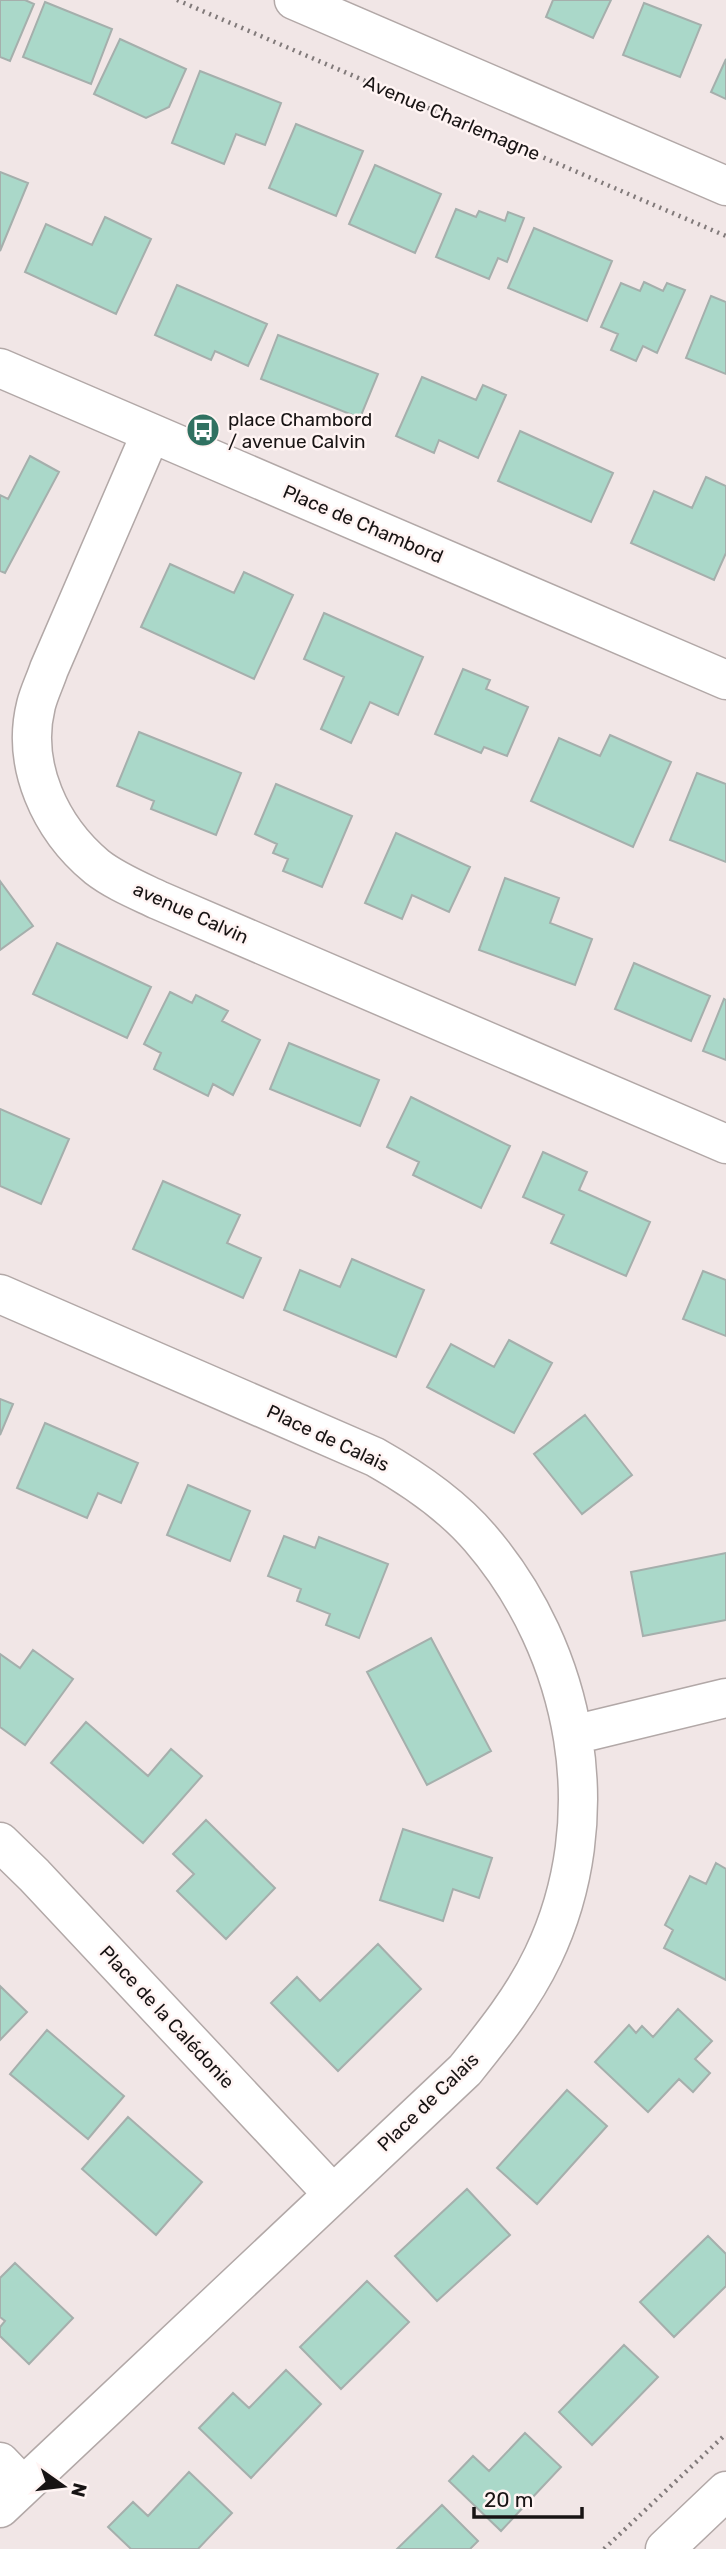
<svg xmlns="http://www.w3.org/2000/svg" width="726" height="2549" viewBox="0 0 726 2549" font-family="Rubik,sans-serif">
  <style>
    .building { fill: #aad8c9; stroke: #a5afac; stroke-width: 2 }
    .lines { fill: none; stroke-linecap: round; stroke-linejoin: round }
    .minor-casing { stroke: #b2a8a7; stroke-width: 41 }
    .path { stroke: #817a7a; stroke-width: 4.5; stroke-dasharray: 2 5; stroke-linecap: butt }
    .minor { stroke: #fff; stroke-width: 38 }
    .labels { text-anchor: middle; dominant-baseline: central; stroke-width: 5; stroke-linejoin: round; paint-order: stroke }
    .street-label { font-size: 19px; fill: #181414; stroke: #fff4f3 }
    .poi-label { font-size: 19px; fill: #181414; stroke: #fff4f3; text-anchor: start }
  </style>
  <rect width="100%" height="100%" fill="#f1e6e6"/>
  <path class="building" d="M0,0H25L34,4L10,61L0,57Z
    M553,0H611L593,38L546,17Z
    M45,2L112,29L91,84L23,57Z
    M644,3L701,25L680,77L623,55Z
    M120,39L186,69L169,107L146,118L94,94Z
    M726,59V99L711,92Z
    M200,71L281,103L265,145L236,134L224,164L172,143Z
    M296,124L363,151L336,216L269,188Z
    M375,165L441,194L415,253L349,224Z
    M0,172L28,183L0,251Z
    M456,209L476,217L479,211L505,221L508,212L524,218L507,262L498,258L489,279L436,257Z
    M105,217L151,239L116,314L25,272L46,224L92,245Z
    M534,228L612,261L587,321L508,288Z
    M644,282L663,291L667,283L685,290L657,353L643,346L636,361L611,350L618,334L601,327L621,283L640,291Z
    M177,285L267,324L248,366L215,351L211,360L155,335Z
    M711,296L726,302V374L686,358Z
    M278,335L378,374L360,418L261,379Z
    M422,377L476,400L483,385L506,395L478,458L439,440L434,453L396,436Z
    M520,431L613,473L591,522L498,481Z
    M30,456L59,472L5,573L0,571V495L8,499Z
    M706,477L726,486V553L714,580L631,543L654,491L692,508Z
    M170,564L234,593L244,572L293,595L254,679L141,627Z
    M324,613L423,657L398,715L370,702L351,743L321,729L344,677L304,659Z
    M463,669L490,680L486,689L528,707L507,756L484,747L481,753L435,734Z
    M139,732L241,773L216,835L151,809L154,801L117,786Z
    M610,735L671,762L633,847L531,801L559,738L600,756Z
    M697,773L726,784V862L670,840Z
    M276,784L352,816L322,887L283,871L288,859L273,853L277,844L255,834Z
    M396,833L470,867L449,912L412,895L402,919L365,903Z
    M505,878L559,898L550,923L592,939L575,985L479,950Z
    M0,881L33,926L0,950Z
    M57,943L151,987L127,1038L33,994Z
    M634,963L710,996L691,1041L615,1009Z
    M170,992L192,1003L196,995L228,1011L222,1021L260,1040L233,1095L213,1084L208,1096L154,1069L161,1053L144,1044Z
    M724,999L726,1000V1060L703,1051Z
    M289,1043L379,1080L360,1126L270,1089Z
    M411,1097L510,1146L481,1208L413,1175L419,1162L387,1147Z
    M0,1109L69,1139L41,1204L0,1186Z
    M543,1152L587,1172L579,1190L650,1222L626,1276L551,1243L564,1215L523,1197Z
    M163,1181L240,1215L227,1243L261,1258L243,1298L133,1249Z
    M352,1259L424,1290L396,1357L284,1310L300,1270L340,1287Z
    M703,1271L726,1280V1336L683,1319Z
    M509,1340L552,1363L514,1433L427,1387L451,1344L494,1367Z
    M0,1399L13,1404L0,1435Z
    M585,1415L632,1475L582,1514L534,1454Z
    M45,1423L138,1463L121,1503L98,1493L87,1518L17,1488Z
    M188,1485L250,1511L230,1561L167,1535Z
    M284,1536L315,1548L319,1537L388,1564L359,1638L326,1625L330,1614L297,1601L301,1589L268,1576Z
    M726,1553V1620L643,1636L631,1572Z
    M431,1638L491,1751L427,1785L367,1672Z
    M33,1650L73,1679L25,1745L0,1727V1654L20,1668Z
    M86,1722L148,1776L171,1749L202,1776L143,1843L51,1763Z
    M206,1820L275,1888L226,1939L177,1891L194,1874L173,1854Z
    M403,1829L492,1858L479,1898L453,1889L443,1921L380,1900Z
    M716,1863L726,1869V1980L664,1948L673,1930L665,1925L690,1876L706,1884Z
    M378,1944L421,1989L338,2071L271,2003L297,1977L320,2001Z
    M0,1986L27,2012L0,2040Z
    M678,2009L712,2041L695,2059L710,2073L693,2092L679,2079L648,2112L595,2062L629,2025L636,2033L642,2026L653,2037Z
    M47,2030L124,2096L88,2139L10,2074Z
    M567,2090L607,2126L537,2204L497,2168Z
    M128,2117L202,2182L156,2235L82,2169Z
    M467,2189L510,2235L437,2301L395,2256Z
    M708,2236L726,2254V2286L674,2337L640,2302Z
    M15,2263L73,2318L29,2364L0,2336V2327L5,2321L0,2317V2278Z
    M367,2281L409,2322L341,2389L300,2347Z
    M624,2345L658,2377L592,2445L559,2412Z
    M286,2370L321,2404L251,2478L199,2428L233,2393L249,2408Z
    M525,2433L561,2467L501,2531L449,2481L473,2456L489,2471Z
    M189,2472L232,2513L198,2549H131L108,2527L133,2502L148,2516Z
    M442,2505L478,2541L470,2549H397Z"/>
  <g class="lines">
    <defs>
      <path id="minor" d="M294,0L726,186
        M0,368L726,680
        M151,433L49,669C45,681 39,693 36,705C21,765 50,828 97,867C115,881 137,890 158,900L726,1144
        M0,1294L375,1457C414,1479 451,1504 480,1538C578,1652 609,1818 543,1956C523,1998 494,2034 465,2070L0,2508
        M573,1735L726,1698
        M0,1842L34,1875L332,2193
        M0,2462L23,2486
        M665,2549L726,2491"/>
    </defs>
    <use href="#minor" class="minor-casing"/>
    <path class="path" d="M177,0L726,236
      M604,2549L726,2434"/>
    <use href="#minor" class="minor"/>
  </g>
  <defs>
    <symbol id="bus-disc" viewBox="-11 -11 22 22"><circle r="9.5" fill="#307161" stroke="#fff4f3"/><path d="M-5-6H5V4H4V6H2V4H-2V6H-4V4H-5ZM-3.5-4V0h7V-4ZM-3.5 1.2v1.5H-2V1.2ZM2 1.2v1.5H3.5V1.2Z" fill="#fff"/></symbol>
  </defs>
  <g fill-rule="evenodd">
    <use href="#bus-disc" x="184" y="411" width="38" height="38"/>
  </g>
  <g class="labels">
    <g class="street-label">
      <text transform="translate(452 118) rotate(23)">Avenue Charlemagne</text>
      <text transform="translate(363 524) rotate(23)">Place de Chambord</text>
      <text transform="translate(191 913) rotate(24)">avenue Calvin</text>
      <text transform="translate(328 1438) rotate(25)">Place de Calais</text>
      <text transform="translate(167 2017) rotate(47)">Place de la Calédonie</text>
      <text transform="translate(428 2102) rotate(-44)">Place de Calais</text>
    </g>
    <g class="poi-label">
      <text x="228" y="419">place Chambord<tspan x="228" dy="22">/ avenue Calvin</tspan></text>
    </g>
  </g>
  <g transform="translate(63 2486) rotate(104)" stroke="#fff4f3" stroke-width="5" paint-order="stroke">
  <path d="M0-5L12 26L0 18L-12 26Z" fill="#181414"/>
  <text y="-10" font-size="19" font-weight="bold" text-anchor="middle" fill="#181414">N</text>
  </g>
  <path d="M474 2507v10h108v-10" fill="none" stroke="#181414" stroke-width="3.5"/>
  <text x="484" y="2507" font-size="21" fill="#181414" stroke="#fff4f3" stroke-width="5" paint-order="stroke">20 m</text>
</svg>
